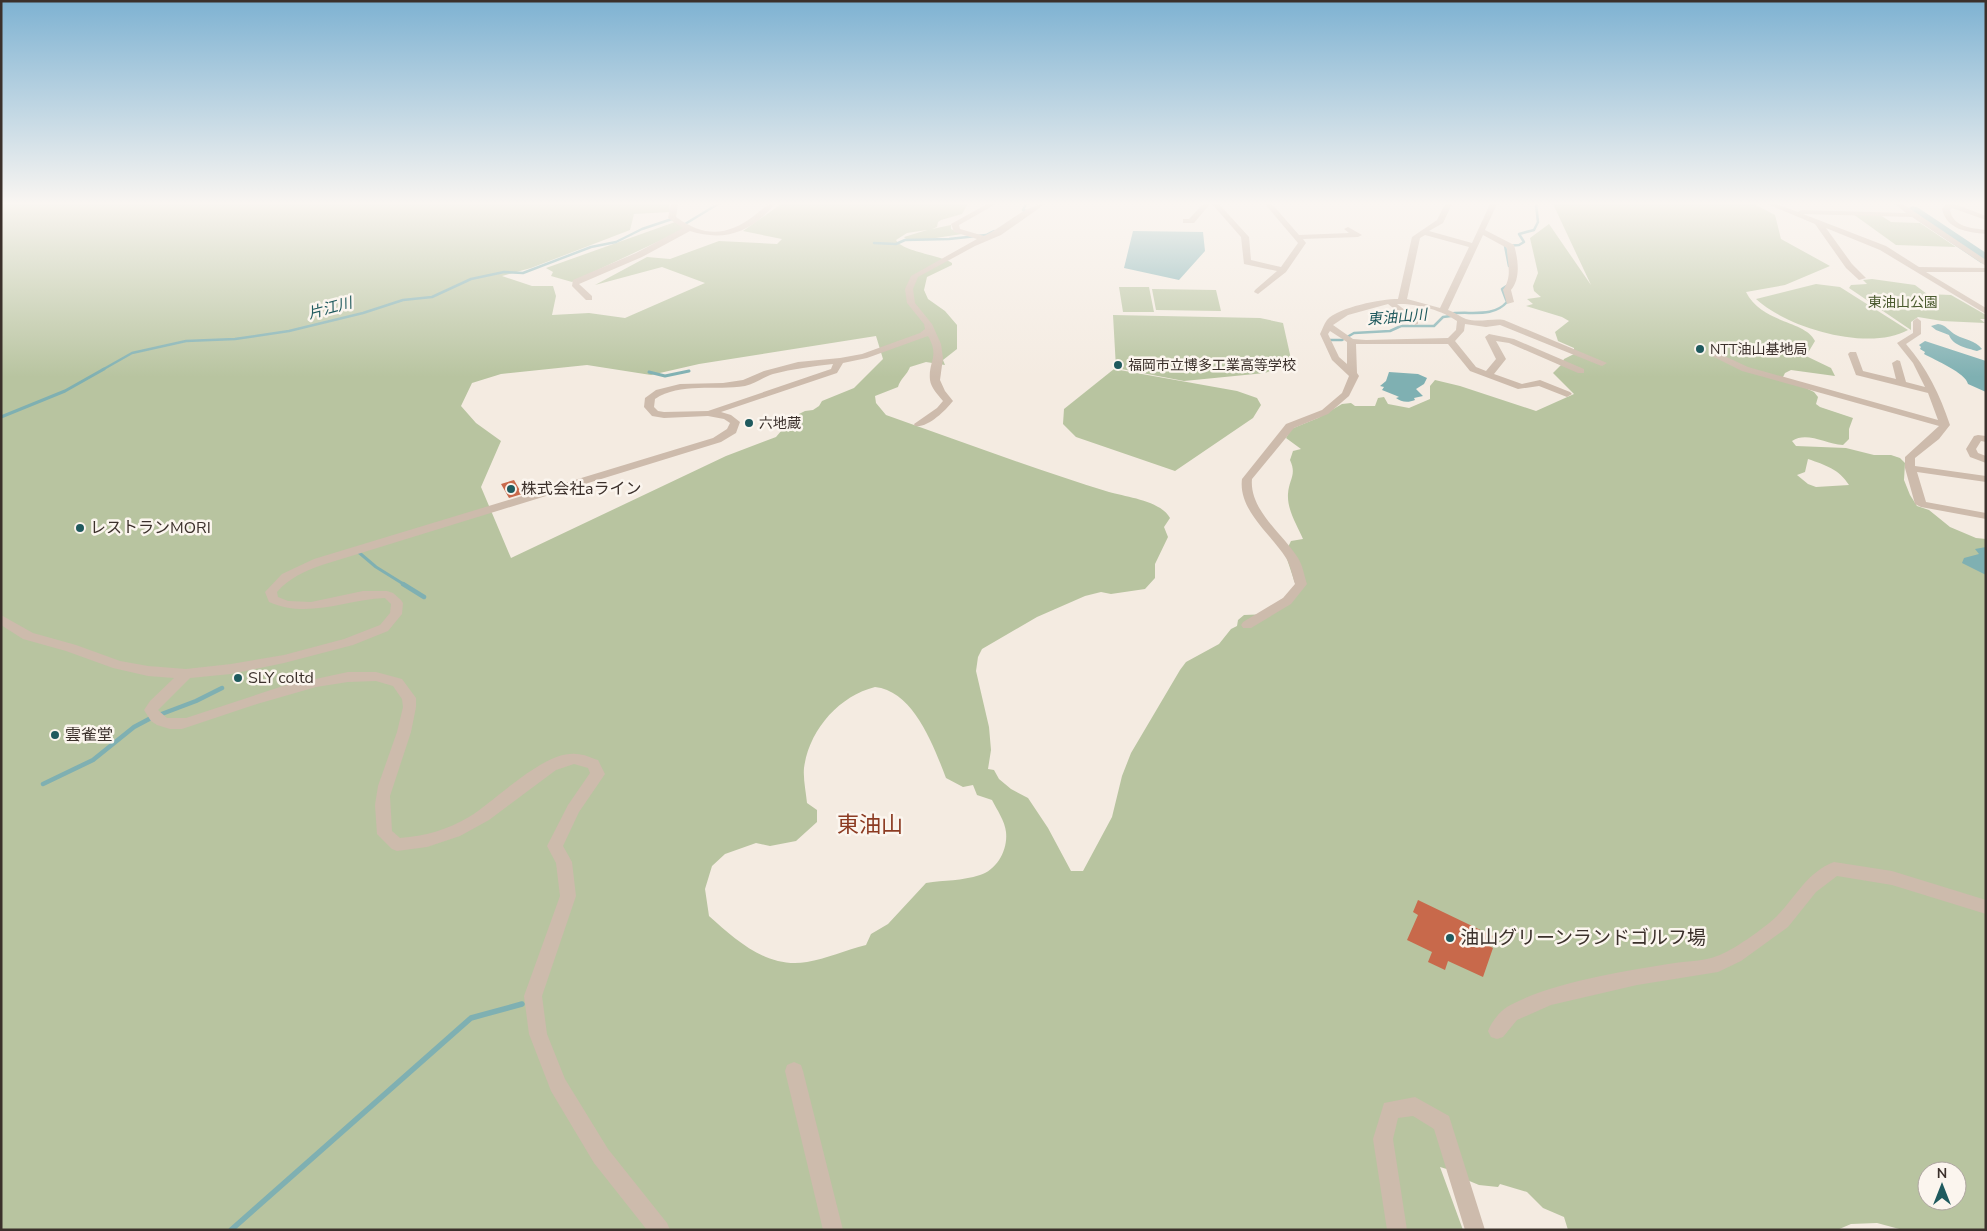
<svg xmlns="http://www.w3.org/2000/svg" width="1987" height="1231" viewBox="0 0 1987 1231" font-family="'Nunito Sans','Noto Sans JP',sans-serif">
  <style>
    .green { fill: #b8c4a0; fill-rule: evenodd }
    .water { fill: #7fb0b2 }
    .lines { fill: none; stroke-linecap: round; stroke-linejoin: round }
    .stream-far3 { stroke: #7fb0b2; stroke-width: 2.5 }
    .stream-far2 { stroke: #7fb0b2; stroke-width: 3 }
    .stream-far1 { stroke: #7fb0b2; stroke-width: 4.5 }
    .stream { stroke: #7fb0b2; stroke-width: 5.5 }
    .river { fill: #7fb0b2; fill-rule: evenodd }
    .building { fill: #c8694b }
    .minor { fill: #cdbbac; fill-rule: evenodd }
    .poi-dot { fill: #1f5a5e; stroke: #fbf5ee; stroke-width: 2 }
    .labels { text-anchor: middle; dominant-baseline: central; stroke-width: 5; stroke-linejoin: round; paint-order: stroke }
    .far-park-label { font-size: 14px; fill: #4a5a2e; stroke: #fbf5ee }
    .far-poi-label { font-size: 14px; fill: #3b302b; stroke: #fbf5ee; text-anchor: start }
    .far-water-label { font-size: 15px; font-style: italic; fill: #1f5a5e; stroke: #fbf5ee }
    .poi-label { font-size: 16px; fill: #3b302b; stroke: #fbf5ee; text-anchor: start }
    .near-poi-label { font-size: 19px; fill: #3b302b; stroke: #fbf5ee; text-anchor: start }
    .near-quarter-label { font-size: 22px; fill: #8c3b22; stroke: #fbf5ee }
  </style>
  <rect width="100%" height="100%" fill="#f4ebe1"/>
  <path class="green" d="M1,204H669L670,212L634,214L630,230L531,268L502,276L532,286H553L556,296L552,315L589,313L625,318L705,283L662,267L595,285L647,257L670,259L719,241L777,244L782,239L743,231L781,204H968L962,214L941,220L938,222L937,227L932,229L951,225V229L962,234L929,239H906L904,237L927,230L907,233L896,240C903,252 937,254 952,263V265L927,277L924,290L928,299L945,311L957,325V349L943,360L945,365L926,362L910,367C907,375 900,379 898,387L875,396L876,403L886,415C960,441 1034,469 1109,492C1127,497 1161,501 1170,518L1164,527L1168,537L1155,564V578L1145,589L1111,594L1101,592L1085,596L1037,617L982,649L978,657L976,671L989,727L991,750L988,769L994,770L999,779L1011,789L1028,798L1048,828L1071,871H1083L1112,817L1122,776L1131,753L1180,670L1186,662L1219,644L1231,629L1237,626L1238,620L1244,615L1269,614C1275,604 1280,598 1292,595L1296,586L1285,553L1291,541L1303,539C1297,525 1287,510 1288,494C1289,479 1297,475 1290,460L1293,451L1301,449L1286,438L1291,429L1318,418L1342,404L1351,403L1355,406H1375L1378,398L1384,397L1388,404L1409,408L1430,399V386L1435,380L1460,386L1536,411L1574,394L1553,373L1561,365L1564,359L1574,354V348L1558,341L1555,332L1569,321L1562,317L1526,306L1533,304L1527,299L1541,297L1534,291L1533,286L1538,273L1530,238L1549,224L1591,285L1553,204H1754L1775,215L1781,239L1830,266L1785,285L1746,292C1762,324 1805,320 1815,341L1806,356L1831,368L1835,376L1791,370L1785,373L1783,377L1814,392L1818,397L1816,404L1820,407L1853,418L1849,429V439L1843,445C1825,444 1807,431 1792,441L1796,446L1846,448L1874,455H1891L1900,458L1905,463L1904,480L1910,495L1917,506L1929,510L1950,527L1976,538L1986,539V1230H1903L1877,1223L1851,1224L1837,1230H1568L1564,1217L1543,1208L1527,1192L1500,1184L1498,1187L1479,1185L1467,1180L1463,1174L1440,1167L1463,1230H1ZM876,336L883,359L854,388L822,401L819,406L813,410L805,411L793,417L776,437L726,456L511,558L481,487L501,441L476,423L461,406L472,383L501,374L587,365L651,375L699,364ZM1808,459C1825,465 1839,469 1849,485L1816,487L1808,484L1797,475L1805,472ZM875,687C914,691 934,747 946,778L963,787L973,785L977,795L992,800C997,810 1005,821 1006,832C1008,850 997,870 980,875C962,881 944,880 926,883L888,924L871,934L866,945C846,950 826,959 807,962C767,969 736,940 709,916L705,889L712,866L725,854L756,843L770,846L796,841L817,822V810L807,803C806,792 803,779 804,768C809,730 839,696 875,687ZM1927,1171H1957V1201H1927Z
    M1853,214L1880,215L1891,222L1920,223L1956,247L1896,245Z
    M675,222L687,228L572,282L551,276L553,272L546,268Z
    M1872,279L1915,285L1927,294L1951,295L1986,315V319H1980L1985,323L1942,321L1918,317L1911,322V330L1849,288L1851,285L1867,284L1863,280Z
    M1816,284L1840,287L1908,330C1869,352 1787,328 1756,299Z
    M1119,287H1149L1154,312H1123Z
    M1152,289L1216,290L1221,311L1156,310Z
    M1113,315L1260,318L1283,323L1291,359L1283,366L1265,373L1184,381L1116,368Z
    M1114,369L1237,391L1257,398L1261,405L1253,418L1175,471L1076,437L1063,424L1064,409Z"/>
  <path class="water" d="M1133,231L1203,232L1205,251L1179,280L1124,268Z
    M1938,324C1946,325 1949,331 1956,335C1965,340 1975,340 1982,349L1977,351C1967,348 1953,346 1949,335L1936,330L1931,326Z
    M1925,341L1986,361V392L1968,384C1966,373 1935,360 1924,354L1925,352L1920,349L1921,347L1919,345Z
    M1389,372L1418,374L1427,378L1424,384L1416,389L1423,396L1414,398L1415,400C1408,403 1401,402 1396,398L1399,397L1397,396L1382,390L1384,387L1380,386L1386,381Z
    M1986,547V575L1962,563L1964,558L1979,554L1975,549Z"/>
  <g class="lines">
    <path class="stream-far3" d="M1023,213L1027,211L1023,210L1026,204
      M685,224L718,204
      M874,243L896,244L905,240L949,239L986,235L994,231
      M1509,266L1505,246L1519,245L1524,242L1519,234L1534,230L1538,222L1536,204
      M1330,340H1342L1354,333L1390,331L1401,326H1434L1443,317L1451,316L1448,314C1468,310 1492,319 1507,302L1502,289L1508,285
      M102,370L132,353L186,341L235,339L289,331L363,313L403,300L432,297L471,279L504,272L523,273L591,247L616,242L642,229L675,218"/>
    <path class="stream-far2" d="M649,372L665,376L689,371
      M1,417L65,391L104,369
      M356,550L376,567L405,585"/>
    <path class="stream-far1" d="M403,584L424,597
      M159,715L196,701L222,688
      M43,784L93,760L134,727L151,718"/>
    <path class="stream" d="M231,1230L471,1018L522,1004"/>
    <path class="river" d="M1912,206L1917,207L1986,253V264L1981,263L1907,213L1906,210Z"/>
  </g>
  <path class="building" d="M514,480L522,494L509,498L501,484Z
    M1418,900L1493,936L1489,946L1493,948L1483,977L1448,961L1445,970L1428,962L1432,952L1407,940L1418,915L1413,912Z"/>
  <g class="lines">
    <path class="minor" d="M671,204H678L676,217C705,238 728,236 755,215C763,209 766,204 775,204C751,232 725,242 690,231L642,257L579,284L592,296V300H586L572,286L573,280L636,253L683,228L668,218Z
      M987,204H996L959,225L960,229L984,236C1002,228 1027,204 1045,204L1001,235L975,246L918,277L913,289L915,303L932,324L941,344L943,358L940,380L945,391L953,401C945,411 928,428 915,426L914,424L937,408L943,401C938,395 931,388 930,380C928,361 940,357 928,336L867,358L843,363L837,373L721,412L731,415L740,422L736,433L721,442L322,565C305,571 289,578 277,592L278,597L288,601L311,602L363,591H387L393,593L401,600L403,603L402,614L388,631L353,645L284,663L231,674L190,678L158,710L167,718H186L283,686L348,672H376L402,679L416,698V707L411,732L390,796L392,831L400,838C425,836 447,830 469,817C497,800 543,751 576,754C584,754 591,758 598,760L605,774L579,812L563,846L572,862L576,896L542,996L547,1034L565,1079L608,1149L667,1223L670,1230H647L594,1163L551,1091L529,1034L524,996L560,896L556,863L547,846L568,805L590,773L588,768L574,764L556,770L489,820L460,836L427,847L397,851L392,849L377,834L375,805L378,786L397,732L403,707L402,699L393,686L376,681L348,682L316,687L257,704L182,729H170L157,725L151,721L144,710L150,701L174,678L148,676L113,668L66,651L23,639L1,625V615L33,633L76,645L120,661L148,666L186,669L231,664L284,655L344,639L380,625L390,613L391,604L385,598C344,600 308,619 269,602L265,592L282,574L314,559L713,438L727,429L730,423L724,419L708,416L664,418L652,416L644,407L645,398L656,390L680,384L723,383L743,380L764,371L798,362L840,358L862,354L920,333L925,329L924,324L907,303L905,289L911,276L977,239L954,232L951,224ZM833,364L831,369L708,411L664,412L658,411L654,407L655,399C680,382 716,391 745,386C755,384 763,377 773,374C793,369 813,366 833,364Z
      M1203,204H1210L1194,223H1183V219H1189Z
      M1212,204H1219L1249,237L1251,260L1281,267L1298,243L1265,204H1272L1299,235L1349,233L1344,229L1348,227L1362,235L1358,237L1303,239L1306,243L1286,272L1258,294L1254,292L1255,290L1277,271L1244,264L1241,237Z
      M1445,204H1452L1443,223L1429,231L1472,243L1490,204H1497L1485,230L1514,245C1518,259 1521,278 1511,290L1514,302L1507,304L1503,290C1513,276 1507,264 1507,248L1483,235L1448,310C1455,312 1460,317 1466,319C1479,323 1492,318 1504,320L1607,363L1602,366L1599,365L1500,325L1486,327L1465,324L1464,331L1455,341L1476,367L1486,371L1496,359L1485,337L1489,334L1514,339L1584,369V373H1578L1509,343L1496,341L1506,359L1494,374L1522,384L1540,380L1570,392L1572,394L1567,397L1539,386L1518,389L1470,371L1448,344H1356L1357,373L1359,376L1349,396L1328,414L1294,428L1252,479C1249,510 1283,534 1298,558C1303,566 1304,575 1307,584L1291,604L1251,628H1243L1241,625L1243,622L1283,598L1295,584C1292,575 1291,566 1286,558C1271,534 1238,510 1242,479L1286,424L1322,410L1342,393L1349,376L1332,360L1320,334C1322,330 1324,324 1327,320C1339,307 1381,299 1398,299L1412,237L1437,220ZM1425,235L1469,247L1440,308L1407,299L1420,238ZM1388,304L1415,325L1418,324V320L1397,304C1415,303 1442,310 1457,321L1456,330L1448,338L1366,340L1353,339L1333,325L1348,315ZM1330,331L1347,342V364L1339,357L1328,334Z
      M1767,204H1777L1798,212L1801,210L1906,213L1895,204H1903L1986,260V266L1912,217L1803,214L1886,246L1919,267L1986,268V272H1926L1986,308V314L1880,250L1826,228L1852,264L1866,278L1859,280L1846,268L1815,224Z
      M1946,204H1955L1986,216V220L1952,208L1950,210C1953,227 1971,228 1986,230V234C1967,232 1947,230 1942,209Z
      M1917,318L1921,321V334L1906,344C1927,368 1940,395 1950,425L1939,439L1915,458V466L1986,476V482L1917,472L1926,502L1986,513V519L1921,507L1915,504L1905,468V457L1939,426L1742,371L1710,355L1715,352L1718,353L1748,367L1938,420L1928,393L1856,375L1848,354L1850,352H1856L1863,371L1896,379L1892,363L1897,360L1900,361L1906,382L1925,387L1913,363L1897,343L1913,333V321Z
      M1978,435L1986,436V442L1981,441L1976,449L1978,453L1986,456V463L1970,457L1966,449L1974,436Z
      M1834,862L1892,871L1986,900V914L1892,885L1837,876L1816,892L1788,927L1741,961L1718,972L1637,985L1551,1005L1517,1020L1503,1037L1497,1039L1491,1037L1488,1031C1491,1023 1499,1012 1507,1007C1551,982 1625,971 1675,963C1689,961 1704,961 1717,956C1731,952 1766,927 1777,916C1795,898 1807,872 1834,862Z
      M794,1062L801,1065L803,1071L843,1230H823L785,1071L787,1065Z
      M1415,1097L1449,1116L1485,1230H1465L1434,1129L1413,1116L1398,1118L1393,1139L1407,1230H1387L1373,1139L1384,1103Z"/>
  </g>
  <linearGradient id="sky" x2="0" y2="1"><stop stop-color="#7eb2d2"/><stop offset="0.54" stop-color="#faf6f2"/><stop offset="1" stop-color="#faf6f2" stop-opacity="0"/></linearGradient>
  <rect width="1987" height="377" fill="url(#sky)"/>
  <g class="poi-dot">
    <circle cx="1700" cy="349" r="5"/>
    <circle cx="1118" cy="365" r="5"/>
    <circle cx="749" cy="423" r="5"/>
    <circle cx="511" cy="489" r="5"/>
    <circle cx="80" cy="528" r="5"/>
    <circle cx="238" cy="678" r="5"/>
    <circle cx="55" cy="735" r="5"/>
    <circle cx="1450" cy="938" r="5"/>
  </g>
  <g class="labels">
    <g class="far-park-label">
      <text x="1903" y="302">東油山公園</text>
    </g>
    <g class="far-poi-label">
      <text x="1710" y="349">NTT油山基地局</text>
      <text x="1128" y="365">福岡市立博多工業高等学校</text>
      <text x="759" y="423">六地蔵</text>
    </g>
    <g class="far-water-label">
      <text transform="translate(330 308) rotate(-15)">片江川</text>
      <text transform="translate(1397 317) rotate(-5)">東油山川</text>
    </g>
    <g class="poi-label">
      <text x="521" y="489">株式会社aライン</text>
      <text x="90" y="528">レストランMORI</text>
      <text x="248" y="678">SLY coltd</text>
      <text x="65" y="735">雲雀堂</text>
    </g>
    <g class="near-poi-label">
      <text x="1460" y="938">油山グリーンランドゴルフ場</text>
    </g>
    <g class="near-quarter-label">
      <text x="870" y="825">東油山</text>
    </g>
  </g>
  <rect width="1987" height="1231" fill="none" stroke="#3b302b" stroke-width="5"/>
  <g transform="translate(1942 1186)"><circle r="24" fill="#fbf5ee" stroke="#aea6a0"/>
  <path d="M0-4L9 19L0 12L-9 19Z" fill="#1f5a5e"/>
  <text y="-8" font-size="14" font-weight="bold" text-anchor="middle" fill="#3b302b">N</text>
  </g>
</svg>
